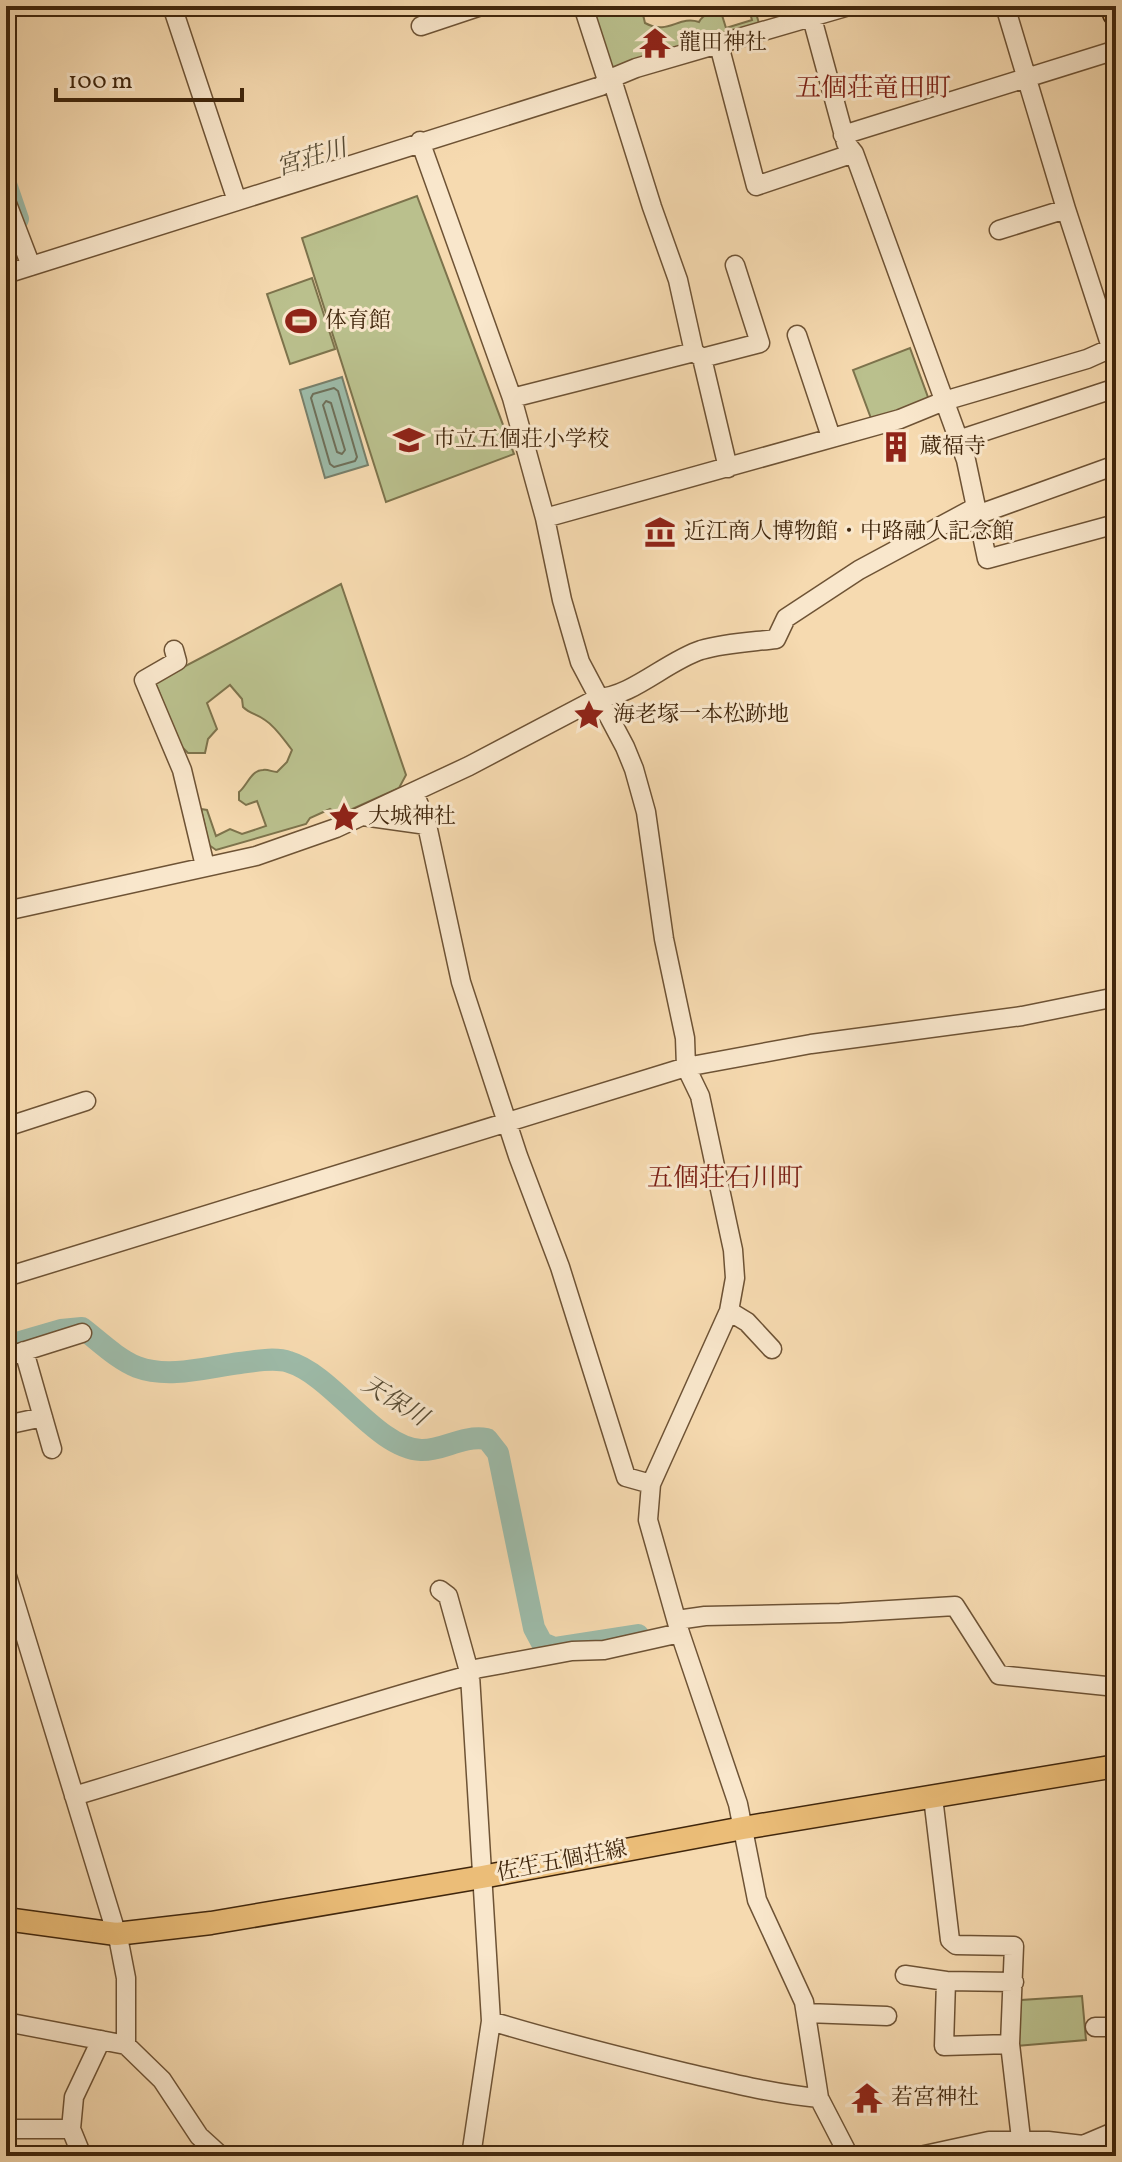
<svg xmlns="http://www.w3.org/2000/svg" width="1122" height="2162" viewBox="0 0 1122 2162" font-family="Vollkorn,'Noto Serif JP',serif">
  <style>
    .green { fill: #bac08d; stroke: #7d734c; stroke-width: 2 }
    .water { fill: #9dbba9; stroke: #787f6a; stroke-width: 2 }
    .lines { fill: none; stroke-linecap: round; stroke-linejoin: round }
    .shore { stroke: #6e705a; stroke-width: 2 }
    .river { stroke: #9dbba9; stroke-width: 22 }
    .minor-casing { stroke: #6e5335; stroke-width: 21 }
    .major-casing { stroke: #40260c; stroke-width: 25 }
    .highway-casing { stroke: #40260c; stroke-width: 29 }
    .minor { stroke: #f9e7cc; stroke-width: 18 }
    .major { stroke: #ebbd78; stroke-width: 22 }
    .highway { stroke: #ebbd78; stroke-width: 26 }
    .labels { text-anchor: middle; dominant-baseline: central; stroke-width: 6; stroke-linejoin: round; paint-order: stroke }
    .poi-label { font-size: 22px; fill: #40260c; stroke: #f9e7cc; text-anchor: start }
    .street-label { font-size: 22px; fill: #40260c; stroke: #f9e7cc }
    .water-label { font-size: 24px; font-style: italic; fill: #574b33; stroke: #f9e7cc }
    .quarter-label { font-size: 26px; fill: #7a1f14; stroke: #f9e7cc }
  </style>
  <rect width="100%" height="100%" fill="#f6dab0"/>
  <filter id="stains"><feTurbulence type="fractalNoise" baseFrequency=".0025" numOctaves="4"/><feColorMatrix values="0 0 0 0 .2 0 0 0 0 .09 0 0 0 0 .02 0 0 0 .5 -.17"/></filter>
  <radialGradient id="worn" r=".72"><stop offset=".6" stop-color="#630" stop-opacity="0"/><stop offset="1" stop-color="#630" stop-opacity=".3"/></radialGradient>
  <path class="green" d="M590,6H641L645,23C669,36 678,15 699,22C703,14 713,11 721,12L726,28L752,20L748,6H754L760,27L611,70Z
    M417,196L514,454L386,502L302,238Z
    M312,278L335,349L290,364L267,294Z
    M910,348L929,400L872,421L853,370Z
    M341,584L406,775L399,788L339,815L330,809L310,818L306,824L216,850L209,845L201,809L207,810L216,836L230,829L242,834L266,826L257,801L246,805L239,800V792C247,786 251,770 263,770C268,769 272,772 277,772L287,762L292,750C284,740 276,727 265,720C257,714 250,714 243,707L242,699L230,685L207,703L217,729L208,739L205,753H188L180,745L155,682Z
    M1082,1996L1086,2040L1016,2046L1021,2000Z"/>
  <path class="water" d="M342,377L368,465L325,478L300,390Z"/>
  <g class="lines">
    <path class="shore" d="M334,388L338,391L357,457L355,461L334,467L330,464L311,398L313,394Z
      M326,401L331,403L345,450L342,454L337,452L323,405Z"/>
    <path class="river" d="M6,184L18,219
      M6,1346L61,1330L82,1328C99,1341 117,1359 137,1367C169,1379 208,1367 240,1363C255,1361 275,1357 289,1362C333,1375 376,1448 421,1450C443,1451 461,1435 487,1439L498,1453L534,1628L542,1643L554,1648L638,1635"/>
    <defs>
      <path id="minor" d="M172,6L237,201
        M583,6L607,80L614,86L652,207L678,280L694,352L702,358L728,468
        M1005,6L1066,209L1111,347L1116,355
        M812,18L846,143L854,153L966,460L987,559L1116,524
        M421,26L481,6
        M719,45L756,186L854,153
        M843,135L1116,50
        M420,141L512,398L545,518L562,600L580,662L625,747L634,769L646,812L664,939L685,1038L686,1067L700,1096L733,1250L735,1278L729,1311L651,1484L648,1520L680,1633L738,1804L757,1900L804,2002L819,2098L849,2156
        M6,201L31,266
        M999,230L1066,209
        M6,274L601,86L607,80L636,68L849,6
        M797,335L831,437
        M702,358L760,343L735,265
        M512,398L694,352
        M958,440L1116,388
        M977,515L1116,465
        M545,518L900,419L944,401L1087,359L1116,346
        M174,650L177,661L144,680L182,770L205,866
        M414,792L427,825L461,982L518,1156L560,1267L626,1477L651,1484
        M363,816L427,825
        M6,911L256,856L336,828L469,766L598,698C631,697 667,661 701,650C725,643 751,642 776,639L786,618L859,570L976,507
        M6,1127L86,1101
        M6,1277L686,1067L811,1044L1022,1016L1116,997
        M729,1311L747,1322L772,1349
        M24,1351L52,1449
        M6,1357L82,1333
        M6,1425L43,1417
        M6,1573L119,1942L126,1978V2045
        M440,1590L448,1596L470,1675L491,2021L471,2156
        M677,1620L705,1616L840,1613L955,1606L999,1675L1116,1687
        M74,1796C206,1757 336,1711 470,1675L475,1669L572,1651L604,1650L680,1633
        M933,1797L950,1940L956,1945L1014,1946L1010,2044L1023,2156
        M905,1975L946,1981L944,2046L1010,2044
        M946,1981L1014,1982
        M806,2013L887,2016
        M491,2021C556,2041 621,2057 687,2073C731,2083 774,2094 819,2098
        M6,2022L126,2045L162,2080L199,2136L221,2156
        M1095,2027H1116
        M6,2129H71L74,2097L101,2040
        M71,2129L82,2156
        M920,2156L989,2141H1048L1083,2145L1116,2131"/>
      <path id="major" d="M6,1919L116,1934L211,1923L482,1877L743,1828L1116,1766"/>
      <path id="highway" d="M1114,6L1116,13"/>
    </defs>
    <use href="#minor" class="minor-casing"/>
    <use href="#major" class="major-casing"/>
    <use href="#highway" class="highway-casing"/>
    <use href="#minor" class="minor"/>
    <use href="#major" class="major"/>
    <use href="#highway" class="highway"/>
  </g>
  <defs>
    <symbol id="temple-bare" viewBox="-9 -9 18 18"><path d="M0-6L5-2H3V0L6.5 2.5H4V6H1.5V3h-3V6H-4V2.5H-6.5L-3 0V-2H-5Z" fill="#8f2418" stroke="#f9e7cc" stroke-width="2.5" paint-order="stroke"/></symbol>
    <symbol id="stadium-bare" viewBox="-9 -9 18 18"><path d="M0-5a6.5 5 0 1 0 0 10a6.5 5 0 1 0 0-10ZM-3.5-1.8h7v3.6h-7Z" fill="#8f2418" stroke="#f9e7cc" stroke-width="2.5" paint-order="stroke"/></symbol>
    <symbol id="school-bare" viewBox="-9 -9 18 18"><path d="M0-5L7-2L0 1L-7-2ZM-4 1L0 2.5L4 1V4Q0 6-4 4Z" fill="#8f2418" stroke="#f9e7cc" stroke-width="2.5" paint-order="stroke"/></symbol>
    <symbol id="building-bare" viewBox="-9 -9 18 18"><path d="M-4-6H4V6H1V3H-1V6H-4ZM-2.5-4.3h1.7v1.8h-1.7ZM.8-4.3h1.7v1.8H.8ZM-2.5-1h1.7V.8h-1.7ZM.8-1h1.7V.8H.8Z" fill="#8f2418" stroke="#f9e7cc" stroke-width="2.5" paint-order="stroke"/></symbol>
    <symbol id="museum-bare" viewBox="-9 -9 18 18"><path d="M0-6L6-3V-2H-6V-3ZM-5-1h2V3h-2ZM-1-1h2V3h-2ZM3-1h2V3H3ZM-6 4H6V6H-6Z" fill="#8f2418" stroke="#f9e7cc" stroke-width="2.5" paint-order="stroke"/></symbol>
    <symbol id="sight-bare" viewBox="-9 -9 18 18"><path d="M0-6L1.8-2.2L6-1.7L2.9 1.2L3.7 5.4L0 3.3L-3.7 5.4L-2.9 1.2L-6-1.7L-1.8-2.2Z" fill="#8f2418" stroke="#f9e7cc" stroke-width="2.5" paint-order="stroke"/></symbol>
  </defs>
  <g fill-rule="evenodd">
    <use href="#temple-bare" x="633" y="21" width="44" height="44"/>
    <use href="#stadium-bare" x="279" y="299" width="44" height="44"/>
    <use href="#school-bare" x="387" y="418" width="44" height="44"/>
    <use href="#building-bare" x="874" y="425" width="44" height="44"/>
    <use href="#museum-bare" x="638" y="510" width="44" height="44"/>
    <use href="#sight-bare" x="567" y="693" width="44" height="44"/>
    <use href="#sight-bare" x="322" y="795" width="44" height="44"/>
    <use href="#temple-bare" x="845" y="2076" width="44" height="44"/>
  </g>
  <g class="labels">
    <g class="poi-label">
      <text x="679" y="43">龍田神社</text>
      <text x="325" y="321">体育館</text>
      <text x="433" y="440">市立五個荘小学校</text>
      <text x="920" y="447">蔵福寺</text>
      <text x="684" y="532">近江商人博物館・中路融人記念館</text>
      <text x="613" y="715">海老塚一本松跡地</text>
      <text x="368" y="817">大城神社</text>
      <text x="891" y="2098">若宮神社</text>
    </g>
    <g class="street-label">
      <text transform="translate(562 1862) rotate(-11)">佐生五個荘線</text>
    </g>
    <g class="water-label">
      <text transform="translate(312 159) rotate(-17)">宮荘川</text>
      <text transform="translate(394 1402) rotate(32)">天保川</text>
    </g>
    <g class="quarter-label">
      <text x="873" y="89">五個荘竜田町</text>
      <text x="725" y="1179">五個荘石川町</text>
    </g>
  </g>
  <rect width="1122" height="2162" fill="none" stroke="#f6dab0" stroke-width="32"/>
  <rect x="8" y="8" width="1106" height="2146" fill="none" stroke="#40260c" stroke-width="4"/>
  <rect x="16" y="16" width="1090" height="2130" fill="none" stroke="#40260c" stroke-width="2"/>
  <path d="M56 88v12h186v-12" fill="none" stroke="#40260c" stroke-width="4"/>
  <text x="68" y="88" font-size="24" fill="#40260c" stroke="#f9e7cc" stroke-width="6" paint-order="stroke">100 m</text>
  <rect width="100%" height="100%" filter="url(#stains)"/>
  <rect width="100%" height="100%" fill="url(#worn)"/>
</svg>
